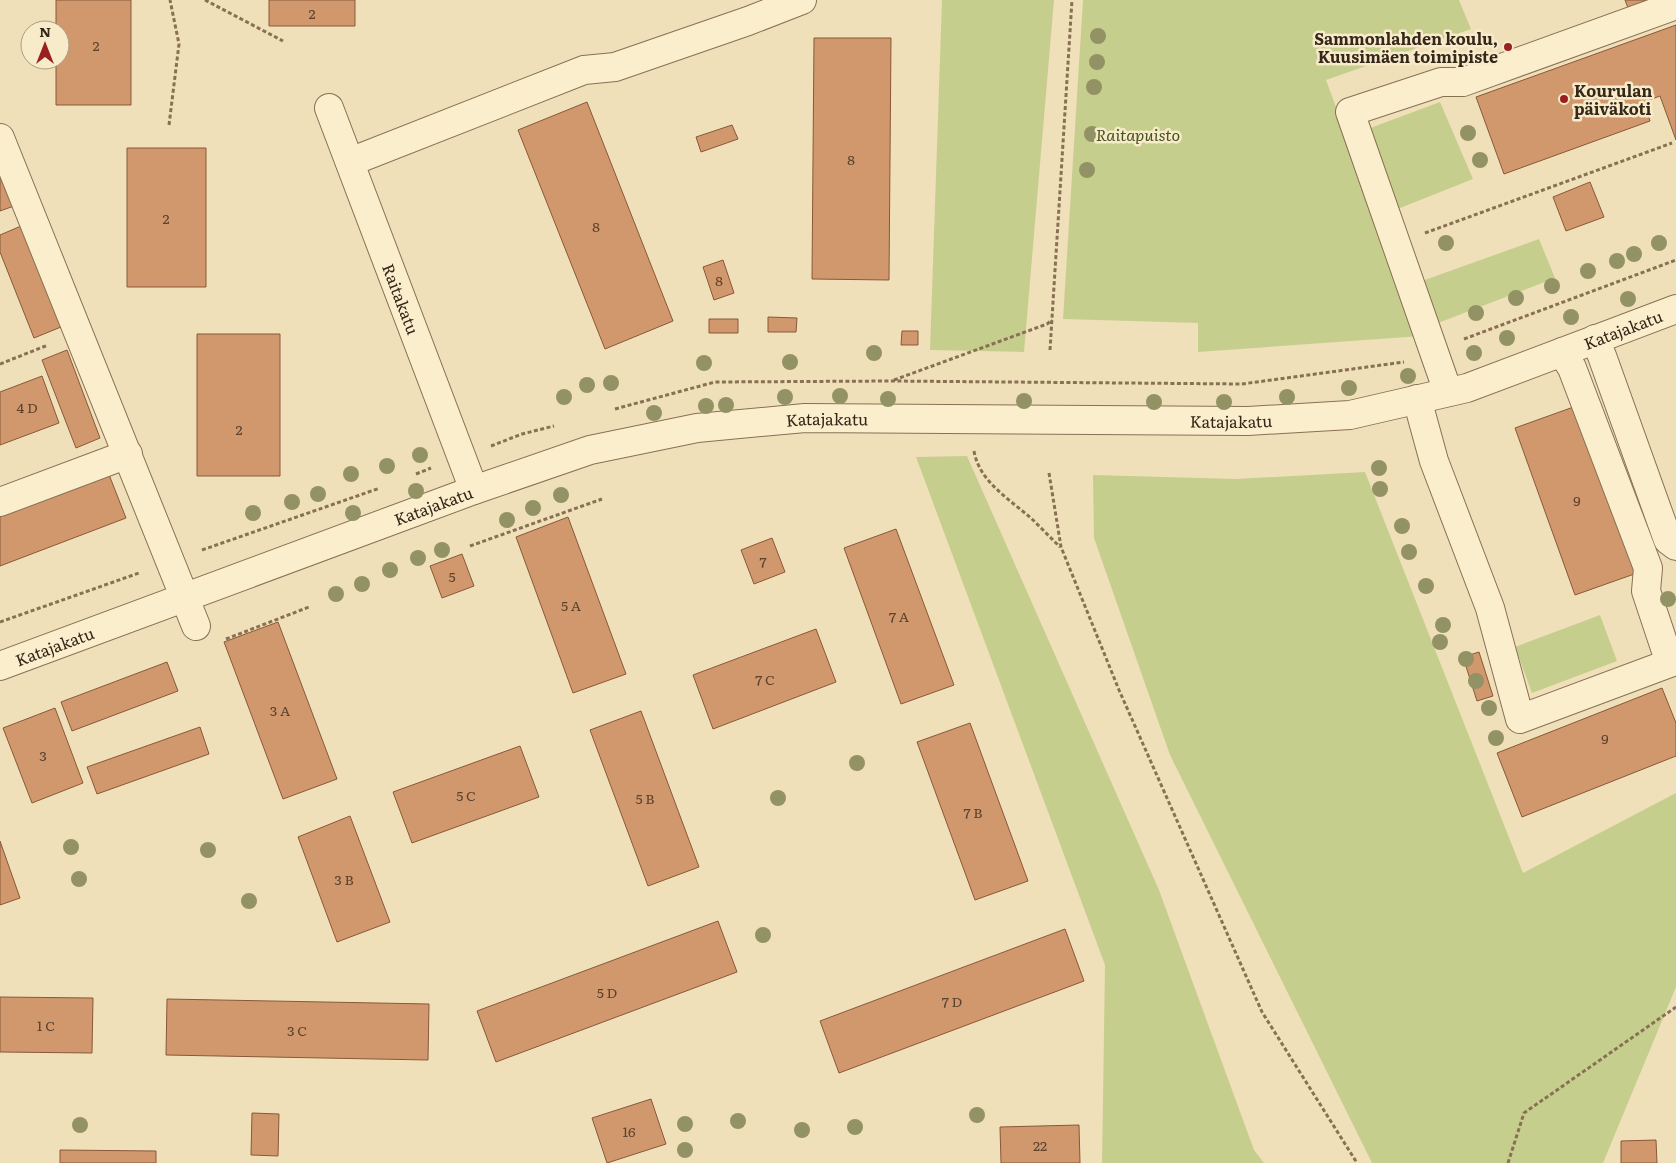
<svg xmlns="http://www.w3.org/2000/svg" width="1676" height="1163" viewBox="0 0 1676 1163" font-family="Literata,serif">
  <style>
    .green { fill: #c6ce8e }
    .building { fill: #d1986d; stroke: #885838 }
    .lines { fill: none; stroke-linecap: round; stroke-linejoin: round }
    .minor-casing { stroke: #887053; stroke-width: 30 }
    .path { stroke: #887053; stroke-width: 3; stroke-dasharray: 4 2.5; stroke-linecap: butt }
    .minor { stroke: #fbeecd; stroke-width: 28 }
    .tree { fill: #929265 }
    .poi-dot { fill: #9a2020; stroke: #f7ebca; stroke-width: 2 }
    .labels { text-anchor: middle; dominant-baseline: central; stroke-width: 5; stroke-linejoin: round; paint-order: stroke }
    .number-label { font-size: 14px; fill: #5c432f }
    .poi-label { font-size: 16px; font-weight: bold; fill: #35271a; stroke: #f7ebca; text-anchor: end }
    .park-label { font-size: 16px; font-style: italic; fill: #46531f; stroke: #f7ebca }
    .street-label { font-size: 16px; fill: #35271a; stroke: #f7ebca }
  </style>
  <rect width="100%" height="100%" fill="#f0e0ba"/>
  <path class="green" d="M942,0H1054L1024,352L930,350Z
    M1083,0H1459L1471,29L1326,80L1421,336L1198,352V323L1063,319Z
    M1440,102L1473,179L1395,210L1365,130Z
    M1539,239L1555,278L1438,323L1422,281Z
    M967,456L1159,890L1254,1150L1264,1163H1102L1105,965L916,457Z
    M1365,472L1523,873L1676,793V987L1603,1163H1372L1170,755L1094,538L1093,475L1236,479Z
    M1600,615L1617,661L1532,693L1515,647Z"/>
  <path class="building" d="M56,0H131V105H56V60H60V30H56Z
    M269,0H355V26H269Z
    M1625,0H1648L1628,8Z
    M1676,25V140L1660,96L1644,102L1650,121L1504,174L1476,97Z
    M814,38H891L889,280L812,279Z
    M587,102L673,321L605,349L518,130Z
    M732,125L738,139L701,152L696,137Z
    M127,148H206V287H127Z
    M0,168L14,206L0,211Z
    M1590,182L1604,217L1566,231L1553,197Z
    M21,226L61,327L34,338L0,252V235Z
    M723,260L734,293L714,300L703,267Z
    M768,317L797,318L796,332H768Z
    M709,319H738V333H709Z
    M902,331H918V345H901Z
    M197,334H280V476H197Z
    M67,350L100,438L76,448L42,360Z
    M42,376L59,423L0,445V392Z
    M1579,405L1640,572L1575,595L1515,428Z
    M108,472L126,518L0,566V512Z
    M568,517L626,674L573,693L516,537Z
    M896,529L954,685L901,704L844,548Z
    M772,538L785,572L754,584L741,550Z
    M462,554L474,586L442,598L430,566Z
    M278,622L337,779L283,799L224,642Z
    M816,629L836,682L713,729L693,675Z
    M1479,652L1493,696L1477,701L1463,657Z
    M167,662L178,691L72,731L61,702Z
    M1662,688L1676,723V756L1522,817L1497,753Z
    M55,708L83,783L32,803L3,728Z
    M641,711L699,867L648,886L590,730Z
    M970,723L1028,881L975,900L917,742Z
    M200,727L209,754L97,794L87,767Z
    M520,746L539,797L412,843L393,792Z
    M350,816L390,922L337,942L298,837Z
    M0,841L20,898L0,905Z
    M718,921L737,972L496,1062L477,1011Z
    M1065,929L1084,981L839,1073L820,1021Z
    M0,997L93,998L92,1053L0,1052Z
    M167,999L429,1004L428,1060L166,1055Z
    M651,1099L666,1144L607,1163L592,1118Z
    M252,1113L279,1114L278,1156L251,1155Z
    M1079,1125L1080,1163H1001L1000,1127Z
    M1656,1140L1657,1163H1621V1141Z
    M60,1150L156,1151V1163H60Z"/>
  <g class="lines">
    <defs>
      <g id="minor">
        <path id="s1" d="M329,108L474,490"/>
        <path d="M0,138L196,626"/>
        <path d="M350,162L584,70L615,67L748,21L802,0"/>
        <path d="M1595,339L1602,356L1668,540L1676,546"/>
        <path d="M1448,392L1350,112L1441,82H1463L1676,5"/>
        <path d="M1417,399L1434,461L1490,608L1520,719L1670,663L1646,591L1648,568L1572,368L1562,352"/>
        <path d="M0,502L128,454"/>
        <path id="s2" d="M0,666L474,490L590,450L697,428L805,418L1248,421L1350,415L1467,388L1676,309"/>
      </g>
    </defs>
    <use href="#minor" class="minor-casing"/>
    <path class="path" d="M205,0L283,41
      M169,125L179,44L170,0
      M1425,233L1672,143
      M1464,339L1676,260
      M1050,350L1072,0
      M0,364L48,345
      M894,380L1047,324L1052,320
      M615,409L715,382L891,381L1242,384L1404,362
      M491,446L522,434L554,426
      M974,451C979,482 1011,500 1033,520C1042,529 1051,538 1060,547
      M1049,473L1061,547L1119,690L1262,1012L1357,1163
      M416,474L431,468
      M470,546L602,499
      M202,550L380,488
      M0,622L139,573
      M226,639L309,607
      M1508,1163L1524,1113L1676,1007"/>
    <use href="#minor" class="minor"/>
  </g>
  <g class="tree">
    <circle cx="1098" cy="36" r="8"/>
    <circle cx="1097" cy="62" r="8"/>
    <circle cx="1094" cy="87" r="8"/>
    <circle cx="1468" cy="133" r="8"/>
    <circle cx="1092" cy="134" r="8"/>
    <circle cx="1480" cy="160" r="8"/>
    <circle cx="1087" cy="170" r="8"/>
    <circle cx="1446" cy="243" r="8"/>
    <circle cx="1659" cy="243" r="8"/>
    <circle cx="1634" cy="254" r="8"/>
    <circle cx="1617" cy="261" r="8"/>
    <circle cx="1588" cy="271" r="8"/>
    <circle cx="1552" cy="286" r="8"/>
    <circle cx="1516" cy="298" r="8"/>
    <circle cx="1628" cy="299" r="8"/>
    <circle cx="1476" cy="313" r="8"/>
    <circle cx="1571" cy="317" r="8"/>
    <circle cx="1507" cy="338" r="8"/>
    <circle cx="874" cy="353" r="8"/>
    <circle cx="1474" cy="353" r="8"/>
    <circle cx="790" cy="362" r="8"/>
    <circle cx="704" cy="363" r="8"/>
    <circle cx="1408" cy="376" r="8"/>
    <circle cx="611" cy="383" r="8"/>
    <circle cx="587" cy="385" r="8"/>
    <circle cx="1349" cy="388" r="8"/>
    <circle cx="840" cy="396" r="8"/>
    <circle cx="564" cy="397" r="8"/>
    <circle cx="785" cy="397" r="8"/>
    <circle cx="1287" cy="397" r="8"/>
    <circle cx="888" cy="399" r="8"/>
    <circle cx="1024" cy="401" r="8"/>
    <circle cx="1154" cy="402" r="8"/>
    <circle cx="1224" cy="402" r="8"/>
    <circle cx="726" cy="405" r="8"/>
    <circle cx="706" cy="406" r="8"/>
    <circle cx="654" cy="413" r="8"/>
    <circle cx="420" cy="455" r="8"/>
    <circle cx="387" cy="466" r="8"/>
    <circle cx="1379" cy="468" r="8"/>
    <circle cx="351" cy="474" r="8"/>
    <circle cx="1380" cy="489" r="8"/>
    <circle cx="416" cy="491" r="8"/>
    <circle cx="318" cy="494" r="8"/>
    <circle cx="561" cy="495" r="8"/>
    <circle cx="292" cy="502" r="8"/>
    <circle cx="533" cy="508" r="8"/>
    <circle cx="253" cy="513" r="8"/>
    <circle cx="353" cy="513" r="8"/>
    <circle cx="507" cy="520" r="8"/>
    <circle cx="1402" cy="526" r="8"/>
    <circle cx="442" cy="550" r="8"/>
    <circle cx="1409" cy="552" r="8"/>
    <circle cx="418" cy="558" r="8"/>
    <circle cx="390" cy="570" r="8"/>
    <circle cx="362" cy="584" r="8"/>
    <circle cx="1426" cy="586" r="8"/>
    <circle cx="336" cy="594" r="8"/>
    <circle cx="1668" cy="599" r="8"/>
    <circle cx="1443" cy="625" r="8"/>
    <circle cx="1440" cy="642" r="8"/>
    <circle cx="1466" cy="659" r="8"/>
    <circle cx="1476" cy="681" r="8"/>
    <circle cx="1489" cy="708" r="8"/>
    <circle cx="1496" cy="738" r="8"/>
    <circle cx="857" cy="763" r="8"/>
    <circle cx="778" cy="798" r="8"/>
    <circle cx="71" cy="847" r="8"/>
    <circle cx="208" cy="850" r="8"/>
    <circle cx="79" cy="879" r="8"/>
    <circle cx="249" cy="901" r="8"/>
    <circle cx="763" cy="935" r="8"/>
    <circle cx="977" cy="1115" r="8"/>
    <circle cx="738" cy="1121" r="8"/>
    <circle cx="685" cy="1124" r="8"/>
    <circle cx="80" cy="1125" r="8"/>
    <circle cx="855" cy="1127" r="8"/>
    <circle cx="802" cy="1130" r="8"/>
    <circle cx="685" cy="1150" r="8"/>
  </g>
  <g class="poi-dot">
    <circle cx="1508" cy="47" r="5"/>
    <circle cx="1564" cy="99" r="5"/>
  </g>
  <g class="labels">
    <g class="number-label">
      <text x="312" y="13">2</text>
      <text x="96" y="45">2</text>
      <text x="851" y="159">8</text>
      <text x="166" y="218">2</text>
      <text x="596" y="226">8</text>
      <text x="719" y="280">8</text>
      <text x="27" y="407">4 D</text>
      <text x="239" y="429">2</text>
      <text x="1577" y="500">9</text>
      <text x="763" y="561">7</text>
      <text x="452" y="576">5</text>
      <text x="571" y="605">5 A</text>
      <text x="899" y="616">7 A</text>
      <text x="765" y="679">7 C</text>
      <text x="280" y="710">3 A</text>
      <text x="1605" y="738">9</text>
      <text x="43" y="755">3</text>
      <text x="466" y="795">5 C</text>
      <text x="645" y="798">5 B</text>
      <text x="973" y="812">7 B</text>
      <text x="344" y="879">3 B</text>
      <text x="607" y="992">5 D</text>
      <text x="952" y="1001">7 D</text>
      <text x="46" y="1025">1 C</text>
      <text x="297" y="1030">3 C</text>
      <text x="629" y="1131">16</text>
      <text x="1040" y="1145">22</text>
    </g>
    <g class="poi-label">
      <text x="1498" y="38">Sammonlahden koulu,<tspan x="1498" dy="18">Kuusimäen toimipiste</tspan></text>
      <text x="1574" y="90" text-anchor="start">Kourulan<tspan x="1574" dy="18">päiväkoti</tspan></text>
    </g>
    <g class="park-label">
      <text x="1138" y="134">Raitapuisto</text>
    </g>
    <g class="street-label">
      <text stroke="none"><textPath href="#s1" startOffset="204">Raitakatu</textPath></text>
      <text stroke="none"><textPath href="#s2" startOffset="1678">Katajakatu</textPath></text>
      <text stroke="none"><textPath href="#s2" startOffset="868">Katajakatu</textPath></text>
      <text stroke="none"><textPath href="#s2" startOffset="1272">Katajakatu</textPath></text>
      <text stroke="none"><textPath href="#s2" startOffset="462">Katajakatu</textPath></text>
      <text stroke="none"><textPath href="#s2" startOffset="58">Katajakatu</textPath></text>
    </g>
  </g>
  <g transform="translate(45 45)"><circle r="24" fill="#f7ebca" stroke="#a99d84"/>
  <path d="M0-4L9 19L0 12L-9 19Z" fill="#9a2020"/>
  <text y="-8" font-size="14" font-weight="bold" text-anchor="middle" fill="#35271a">N</text>
  </g>
</svg>
